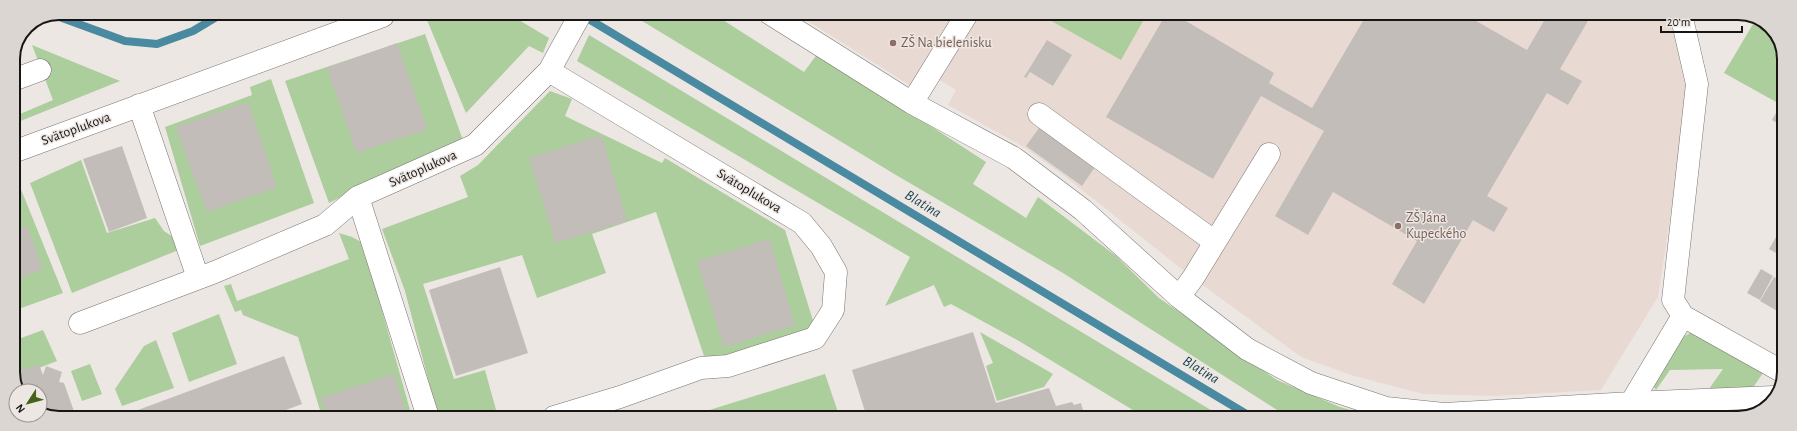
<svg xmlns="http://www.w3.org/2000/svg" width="1797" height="431" viewBox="0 0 1797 431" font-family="'Alegreya Sans',sans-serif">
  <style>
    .built { fill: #e8dad3 }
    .green { fill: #accd9c }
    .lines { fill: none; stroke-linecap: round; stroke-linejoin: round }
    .stream { stroke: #4a8aa0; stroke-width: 8 }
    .building { fill: #c3bdba }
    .minor-casing { stroke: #7a7471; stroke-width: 23 }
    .minor { stroke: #fff; stroke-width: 22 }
    .education-dot { fill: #8d6e63; stroke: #ede7e4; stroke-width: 1.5 }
    .labels { text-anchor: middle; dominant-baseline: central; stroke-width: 3; stroke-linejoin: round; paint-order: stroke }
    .education-label { font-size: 14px; fill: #785e54; stroke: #ede7e4; text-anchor: start }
    .street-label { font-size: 14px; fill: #181615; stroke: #ede7e4 }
    .water-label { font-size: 15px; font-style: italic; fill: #153e4c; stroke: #ede7e4 }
    .rim { fill: none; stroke: #181615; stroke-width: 2 }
  </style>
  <rect width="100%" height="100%" fill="#ede7e4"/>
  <path class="built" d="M795,13L963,14L914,88Z
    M980,14H1672L1691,81L1658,297L1601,390L1495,396L1423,394L1351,375L1301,357L1193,278L1063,175L1024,147L948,105L956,90L938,79Z"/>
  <path class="green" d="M424,13H507L549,38L543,53L529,46L466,113Z
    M629,13H712L804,72L818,53L986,162L973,184L1026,218L1038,197L1116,256L1159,298L1277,380L1340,407L1380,418L1288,417L1063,273L896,175Z
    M1039,14H1147L1121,60Z
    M1756,19L1773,29L1784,56V93L1778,103L1724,73Z
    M425,34L465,146L374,180L329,203L285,81Z
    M589,35L1224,418H1146L1019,341L951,304L944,307L934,285L885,306L910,257L577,61Z
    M32,45L120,81L13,124V117L53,100Z
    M271,79L314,203L200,246L165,127L252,95L250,87Z
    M550,91L572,99L565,116L662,163L665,158L785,230L814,324L812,332L726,362L704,356L656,212L592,234L606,273L537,298L522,255L423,284L454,379L485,370L498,417H438L405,291L382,229L468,197L460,176L478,165Z
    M81,160L107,233L155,218L164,231L179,241L181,249L72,293L30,183Z
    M20,187L63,293L13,311V190Z
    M339,233L352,237L363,243L412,417H322L298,337L243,315L241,310L235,312L224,286L231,284L237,301L349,259Z
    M219,314L237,364L189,382L172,333Z
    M43,330L57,361L13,378V341Z
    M980,332L1053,374L1044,387L997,401L986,366L993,363Z
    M1690,333H1694L1763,373L1752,389H1709L1723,369L1670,370L1656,390L1653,386L1683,337Z
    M156,340L174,388L122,406L115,389L144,346Z
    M90,364L102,394L82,401L71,371Z
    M825,374L840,418L687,417Z"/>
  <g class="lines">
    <path class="stream" d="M54,15L125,41L157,44L193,31L223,13
      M582,15L1253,418"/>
  </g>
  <path class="building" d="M1166,14H1174L1274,73L1269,83L1312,108L1367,14H1464L1527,50L1548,14H1592L1560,69L1582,81L1579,86L1568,105L1547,93L1487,196L1508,208L1494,232L1473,220L1424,304L1392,284L1417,241L1333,192L1308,235L1275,216L1324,131L1261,96L1213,179L1106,117Z
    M1047,40L1072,55L1053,86L1030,72L1026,78L1024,77Z
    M397,43L427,129L357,153L327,68Z
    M248,102L277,187L207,212L176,127Z
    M1777,111L1784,114V127L1772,120Z
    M1039,128L1095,167L1082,186L1026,146Z
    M601,135L627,221L556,243L529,158Z
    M122,146L147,218L109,232L83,159Z
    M1783,225V257L1769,249Z
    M27,226L43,269L13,280V231Z
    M769,239L795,325L724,347L697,261Z
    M500,267L528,353L456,376L429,290Z
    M1761,269L1773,276L1760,300L1747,293Z
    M1774,277L1783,282V306L1779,312L1760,301Z
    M973,332L996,403L1049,388L1056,406L1072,402L1074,405L1081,403L1085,418H867L852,370Z
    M284,356L302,404L275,414L276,417H119Z
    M39,364L43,375L46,366L62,372L59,382L64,383L76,417H50L40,411V391H19L13,378V373Z
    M394,374L407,417H327L321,398Z"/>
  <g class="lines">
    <defs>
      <path id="minor" d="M769,13L912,103L1014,158L1083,210L1179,297L1247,349L1311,383L1386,408L1444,414L1631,403L1774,397
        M1681,14L1697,84L1673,300L1683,316L1783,372
        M549,71L802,223L821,246L836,272L833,310L815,338L728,366L701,368L620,397L554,417
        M13,80L40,70
        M912,103L967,14
        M139,105L198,278
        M1039,114L1215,242
        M13,152L383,16
        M358,197L428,417
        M1179,297L1193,278L1269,154
        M80,323L215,272L325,225L358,197L475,145L549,71L581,13
        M1631,403L1683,316"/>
    </defs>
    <use href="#minor" class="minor-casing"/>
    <use href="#minor" class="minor"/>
  </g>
  <g class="education-dot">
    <circle cx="893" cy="43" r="4"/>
    <circle cx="1398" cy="226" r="4"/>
  </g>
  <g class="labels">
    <g class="education-label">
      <text x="901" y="43">ZŠ Na bielenisku</text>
      <text x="1406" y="218">ZŠ Jána<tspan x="1406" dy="16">Kupeckého</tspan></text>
    </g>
    <g class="street-label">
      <text transform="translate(76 129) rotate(-20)">Svätoplukova</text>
      <text transform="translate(423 169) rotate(-24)">Svätoplukova</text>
      <text transform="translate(749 191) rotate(31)">Svätoplukova</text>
    </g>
    <g class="water-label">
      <text transform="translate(923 204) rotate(31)">Blatina</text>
      <text transform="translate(1201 370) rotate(31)">Blatina</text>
    </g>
  </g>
  <path d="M0 0H1797V431H0ZM59 20H1738A39 39 0 0 1 1777 59V372A39 39 0 0 1 1738 411H59A39 39 0 0 1 20 372V59A39 39 0 0 1 59 20Z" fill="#dcd6d3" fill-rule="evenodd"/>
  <path class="rim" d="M59 20H1738A39 39 0 0 1 1777 59V372A39 39 0 0 1 1738 411H59A39 39 0 0 1 20 372V59A39 39 0 0 1 59 20Z"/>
  <g transform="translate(28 403) rotate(234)"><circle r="19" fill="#ede7e4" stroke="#989391"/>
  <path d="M0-3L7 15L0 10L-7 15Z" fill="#456317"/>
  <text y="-6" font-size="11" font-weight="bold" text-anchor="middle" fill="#181615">N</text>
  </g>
  <path d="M1661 26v6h81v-6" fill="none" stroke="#181615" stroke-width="2"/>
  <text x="1667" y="26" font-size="12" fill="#181615" stroke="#ede7e4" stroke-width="3" paint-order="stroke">20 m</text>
</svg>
